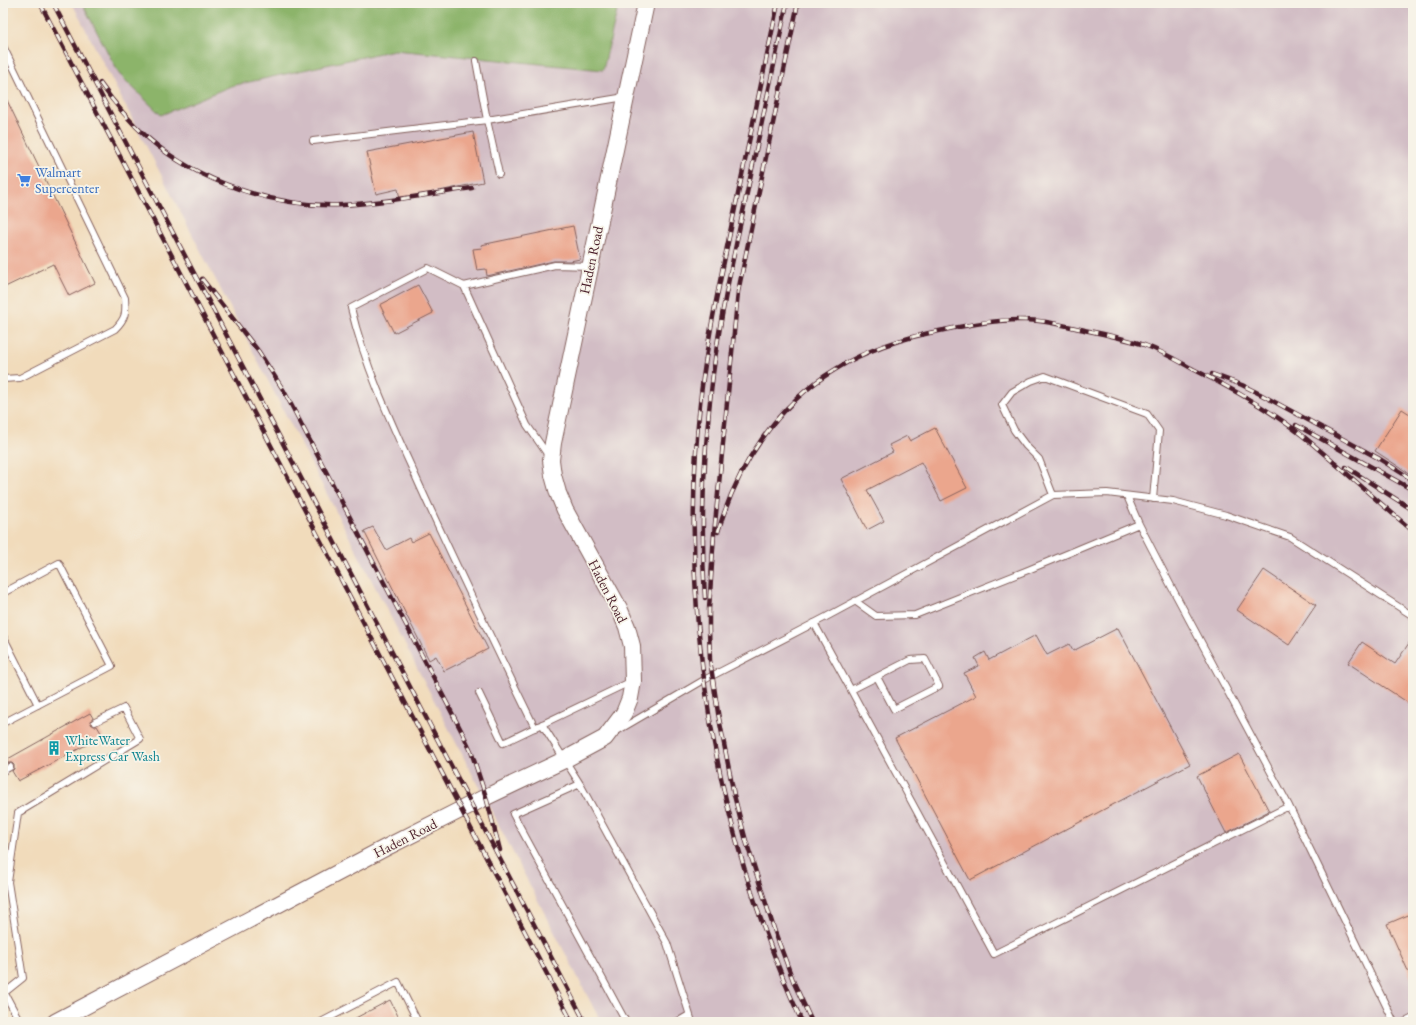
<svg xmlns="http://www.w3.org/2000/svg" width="1416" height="1025" viewBox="0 0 1416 1025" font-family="'EB Garamond',serif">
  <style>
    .industrial { fill: #d2bdc5 }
    .forest { fill: #8cb46a; stroke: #6b6a4a }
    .building { fill: #eba68d }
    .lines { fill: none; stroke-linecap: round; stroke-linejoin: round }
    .service-casing { stroke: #84615d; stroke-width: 8 }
    .tertiary-casing { stroke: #84615d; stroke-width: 18 }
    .service { stroke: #fff; stroke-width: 6 }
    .tertiary { stroke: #fff; stroke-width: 16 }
    .rail-casing { stroke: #4a1f2b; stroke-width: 4.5 }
    .rail { stroke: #f7f3e8; stroke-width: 3; stroke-dasharray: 9; stroke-linecap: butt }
    .labels { text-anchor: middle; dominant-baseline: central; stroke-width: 3.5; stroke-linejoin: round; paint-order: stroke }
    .shop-label { font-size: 14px; fill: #366cbe; stroke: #f7f3e8; text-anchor: start }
    .street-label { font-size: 14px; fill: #4a1f2b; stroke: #f7f3e8 }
    .culture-label { font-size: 14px; fill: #0d838f; stroke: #f7f3e8; text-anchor: start }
  </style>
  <rect width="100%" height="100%" fill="#f7f3e8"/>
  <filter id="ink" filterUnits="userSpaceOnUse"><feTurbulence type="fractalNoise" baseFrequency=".025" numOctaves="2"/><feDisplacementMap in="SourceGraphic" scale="8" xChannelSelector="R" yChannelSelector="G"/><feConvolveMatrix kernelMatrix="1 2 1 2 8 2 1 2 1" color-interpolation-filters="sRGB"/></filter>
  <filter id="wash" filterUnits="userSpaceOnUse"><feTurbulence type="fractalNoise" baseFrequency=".012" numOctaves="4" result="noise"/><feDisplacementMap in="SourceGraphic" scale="16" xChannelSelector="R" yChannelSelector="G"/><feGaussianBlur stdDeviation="0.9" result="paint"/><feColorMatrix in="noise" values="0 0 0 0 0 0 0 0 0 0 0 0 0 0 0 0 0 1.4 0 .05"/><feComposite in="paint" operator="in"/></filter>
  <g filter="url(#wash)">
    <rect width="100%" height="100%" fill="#f1dbbb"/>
    <path class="industrial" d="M72,3H1413V1022H601Z"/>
    <path class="forest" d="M82,3H619L603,70L394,50L231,86L161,115L119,74Z"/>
    <g id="blocks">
      <path class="building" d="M3,92L95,283L69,296L53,264L3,288Z
        M473,132L483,182L400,199L398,189L376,194L367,152Z
        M573,226L580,259L570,261H554L487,276L486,269L477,270L473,249L482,248L481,245Z
        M418,285L433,313L394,333L380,305Z
        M1402,409L1413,416V476L1375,451Z
        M935,428L967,488L941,501L921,462L867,490L884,521L867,530L841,479L893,452L889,445L907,436L910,441Z
        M373,527L386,550L409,538L411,542L429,533L488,649L444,671L436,656L429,660L364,531Z
        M1264,570L1316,605L1289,645L1237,610Z
        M1118,628L1190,764L970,880L895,738L976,696L964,673L979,666L975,658L985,652L989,660L1036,635L1047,655L1069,644L1073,651Z
        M1413,637V706L1348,663L1362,642L1395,664Z
        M90,713L93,718L91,721V724L94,726H97L103,736L18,781L12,771L14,769V765L12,763H8L6,760Z
        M1239,754L1269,811L1226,833L1197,776Z
        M1413,913V982L1387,924Z
        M390,1000L401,1022H348Z"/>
    </g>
  </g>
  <g filter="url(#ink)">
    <use href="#blocks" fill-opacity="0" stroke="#84615d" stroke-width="1"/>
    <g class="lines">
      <defs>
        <path id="service" d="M3,46L125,298C126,313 126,318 115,329L20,378L3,379
          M313,141L487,120L476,61
          M499,174L487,120L625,97
          M464,286L555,265L590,266
          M1053,495L1039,459L1026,446L1014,430L1002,405L1012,392L1031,381L1045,376L1147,414L1159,431L1153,499
          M1127,496L1139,524L1171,586L1289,806L1394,1022
          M3,593L59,563L112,666L3,723
          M855,601L876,616L915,615L1028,570L1139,524
          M814,623L851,690L910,660L925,659L939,686L894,709L877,677
          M3,636L38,705
          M851,690L994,954L1289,806
          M479,693L503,743L632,681
          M542,724L580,784L667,943L692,1022
          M535,728C494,644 453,560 415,475C390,420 365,366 351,308L428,268L464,286L527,425L548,455
          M617,731L704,680L826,617L1053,495L1107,493L1173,501L1226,515L1290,537L1413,616
          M3,771L10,767
          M580,784L513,814L626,1022
          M3,870L8,882L23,978L3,994
          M8,882L18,813L140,739L124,708L95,722
          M3,990L20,1022
          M321,1022L398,982L418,1022
          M677,1022L689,1015
          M1405,1022L1413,1018"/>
        <path id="tertiary" d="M55,1022L385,848L486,797L564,760L605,738L624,713L630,698L633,681L632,646L627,627L619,608L565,510L558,493L553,475L551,460L553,443L646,3"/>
      </defs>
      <use href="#service" class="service-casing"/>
      <use href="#tertiary" class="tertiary-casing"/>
      <use href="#service" class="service"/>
      <use href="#tertiary" class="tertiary"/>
      <defs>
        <path id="rail" d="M40,3L572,1022
          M53,3L585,1022
          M778,3C763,75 748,147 733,218C721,277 708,334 701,394C677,608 713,826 802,1022
          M798,3L738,292L714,534L709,609V629L710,660L718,713L734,795L746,841L775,932L794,983L812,1022
          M100,83C114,103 129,121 148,138C198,182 276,208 342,205C385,203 429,194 472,188
          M202,279L259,352L284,391L463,734L471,751L486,797L500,850
          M1212,374L1242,385L1260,394L1378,458L1413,480
          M1296,425L1413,490
          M1346,467L1413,510
          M718,532C737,466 777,404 836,369C869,348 906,337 944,330C971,324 998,319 1025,320C1044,320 1062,325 1080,329C1102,334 1125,338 1147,346C1163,352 1178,361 1193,369C1231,388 1269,409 1303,436C1340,467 1376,500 1413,531
          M705,598C700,523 704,448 713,374C720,318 732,263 744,207C758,139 773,71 787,3"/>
      </defs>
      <use href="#rail" class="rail-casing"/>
      <use href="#rail" class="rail"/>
    </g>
  </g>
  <defs>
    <symbol id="supermarket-bare" viewBox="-9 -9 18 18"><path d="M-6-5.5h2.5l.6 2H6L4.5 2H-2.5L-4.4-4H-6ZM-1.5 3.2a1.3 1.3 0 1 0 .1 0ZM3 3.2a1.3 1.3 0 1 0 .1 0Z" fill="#3f7fe0" stroke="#f7f3e8" stroke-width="2.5" paint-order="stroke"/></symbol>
    <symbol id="building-bare" viewBox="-9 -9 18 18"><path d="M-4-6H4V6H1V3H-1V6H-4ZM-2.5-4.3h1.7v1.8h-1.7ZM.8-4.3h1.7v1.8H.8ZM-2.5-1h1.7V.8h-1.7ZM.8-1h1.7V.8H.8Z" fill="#0f9aa8" stroke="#f7f3e8" stroke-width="2.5" paint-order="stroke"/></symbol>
  </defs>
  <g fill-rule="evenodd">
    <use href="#supermarket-bare" x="14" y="170" width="20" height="20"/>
    <use href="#building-bare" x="44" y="738" width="20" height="20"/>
  </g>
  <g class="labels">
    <g class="shop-label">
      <text x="35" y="172">Walmart<tspan x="35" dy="16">Supercenter</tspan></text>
    </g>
    <g class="street-label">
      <text transform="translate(591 260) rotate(-78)">Haden Road</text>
      <text transform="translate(608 591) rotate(63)">Haden Road</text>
      <text transform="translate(405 838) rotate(-27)">Haden Road</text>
    </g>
    <g class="culture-label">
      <text x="65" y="740">WhiteWater<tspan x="65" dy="16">Express Car Wash</tspan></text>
    </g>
  </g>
  <rect width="1416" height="1025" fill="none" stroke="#f7f3e8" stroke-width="16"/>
</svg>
